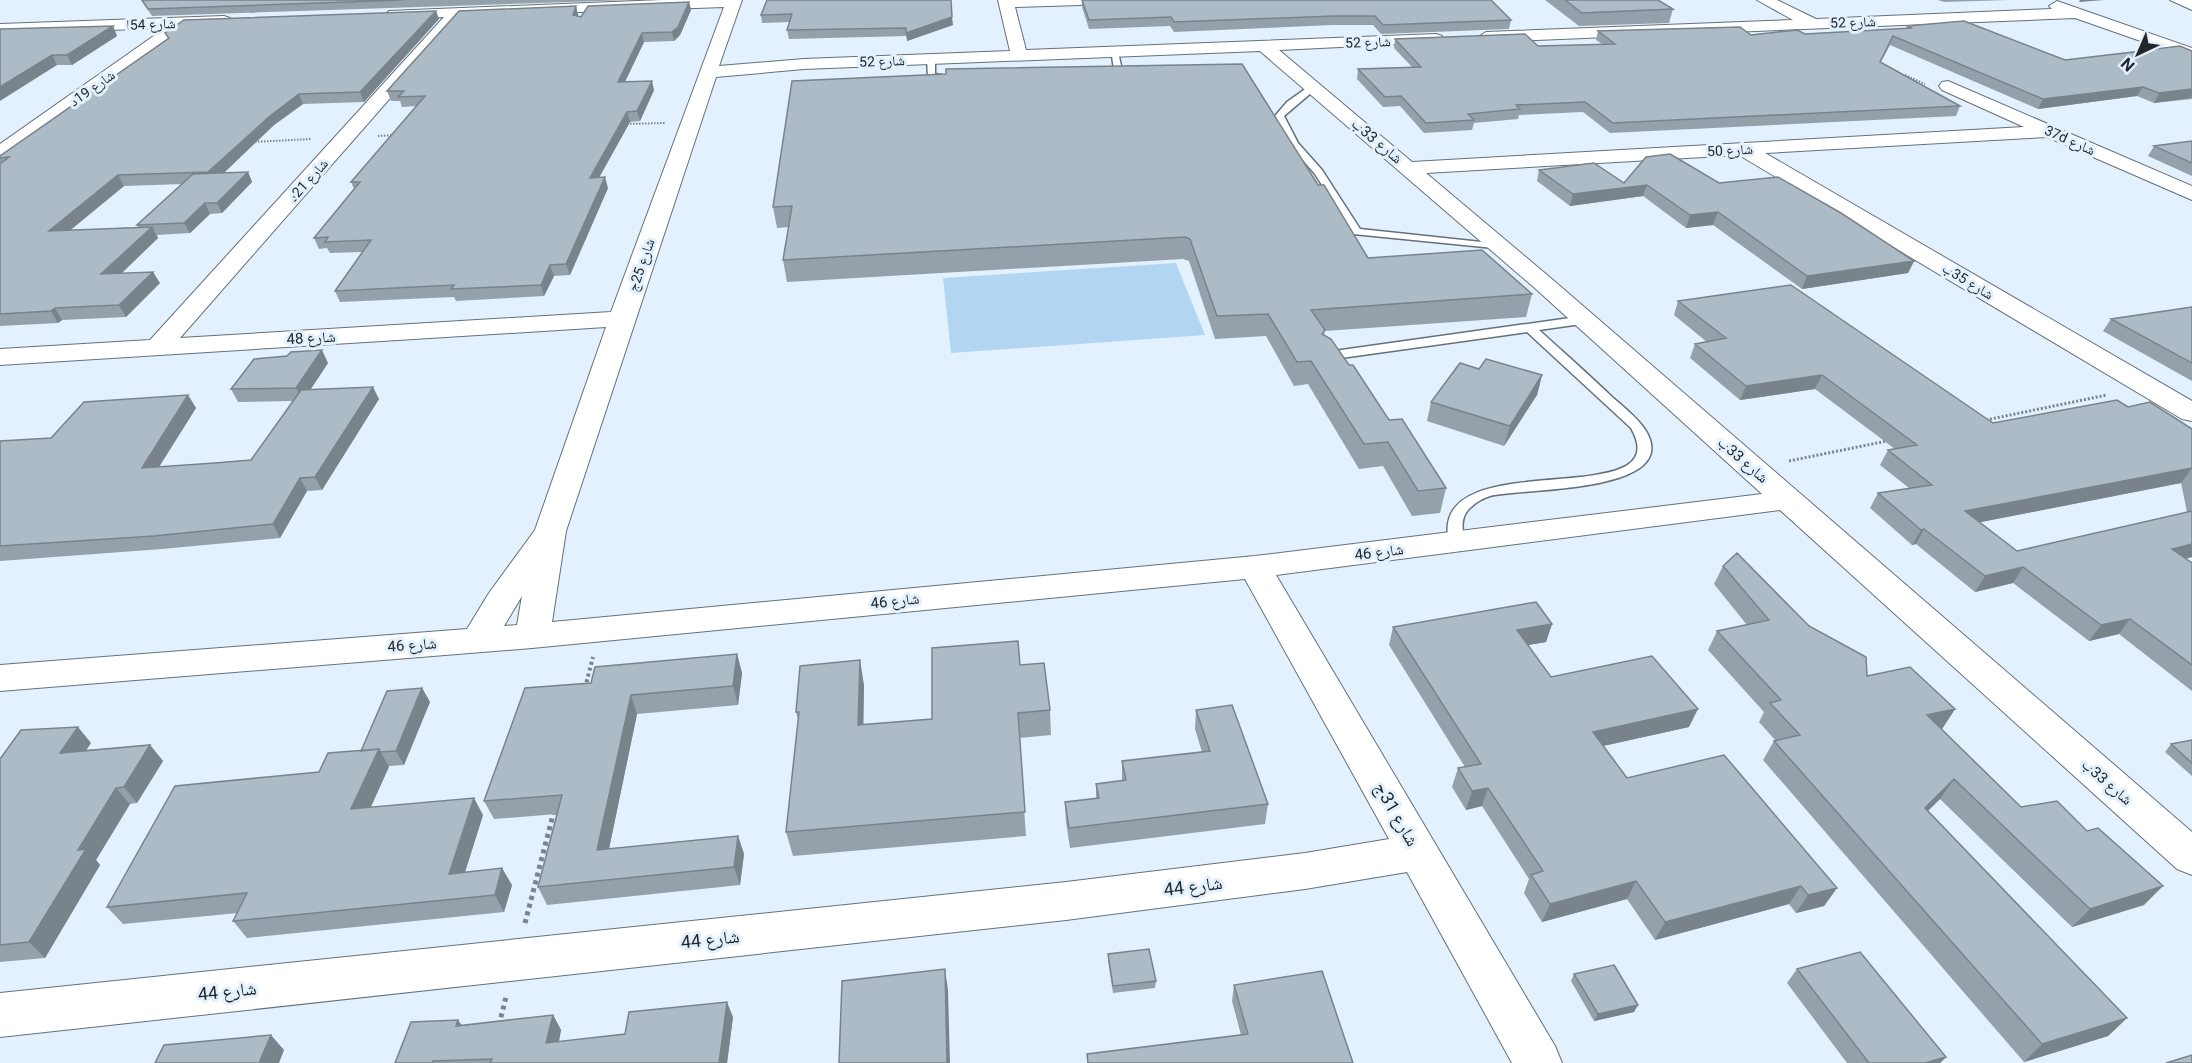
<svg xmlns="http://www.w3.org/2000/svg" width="2192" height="1063" viewBox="0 0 2192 1063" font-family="Roboto,'Noto Naskh Arabic',sans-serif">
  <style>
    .green { fill: #b2d6f1 }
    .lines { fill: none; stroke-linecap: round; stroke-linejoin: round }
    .lane-casing { stroke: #64717b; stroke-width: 3 }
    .street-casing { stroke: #64717b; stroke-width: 2 }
    .path-far3 { stroke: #7a848c; stroke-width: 2; stroke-dasharray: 1.5 1.5; stroke-linecap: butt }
    .path-far2 { stroke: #7a848c; stroke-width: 3; stroke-dasharray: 2 2; stroke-linecap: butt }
    .path-far1 { stroke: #7a848c; stroke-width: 4; stroke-dasharray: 3 3; stroke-linecap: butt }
    .path { stroke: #7a848c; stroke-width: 5; stroke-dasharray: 4 4; stroke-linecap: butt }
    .lane { fill: #fff; fill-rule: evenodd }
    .street { fill: #fff; fill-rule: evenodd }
    .wall { fill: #95a1aa; fill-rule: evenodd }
    .shaded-wall { fill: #79838b }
    .building { fill: #adbbc6; stroke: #79838b; stroke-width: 1.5 }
    .labels { text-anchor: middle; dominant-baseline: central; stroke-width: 6; stroke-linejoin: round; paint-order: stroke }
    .far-street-label { font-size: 14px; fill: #22272c; stroke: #e2f1fd }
    .street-label { font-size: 15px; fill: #22272c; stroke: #e2f1fd }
    .near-street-label { font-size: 18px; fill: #22272c; stroke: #e2f1fd }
  </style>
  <rect width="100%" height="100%" fill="#e2f1fd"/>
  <path class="green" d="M1176,263L1205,335L951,353L943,278Z"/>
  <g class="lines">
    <defs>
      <path id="lane" d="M1111,50L1118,52L1122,70L1102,75V71L1114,69Z
        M931,57L935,59V74L952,77V81H935L928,77L927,59Z
        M1311,85L1318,87L1284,116L1298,143L1322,170L1360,229L1500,244L1505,247L1504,249L1353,234L1315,174L1289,144L1275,116L1287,102Z
        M1584,316L1590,320L1588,323L1539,330C1563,352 1587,373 1610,395C1622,406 1637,417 1646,431C1683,494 1520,488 1490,496C1483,498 1475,503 1470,508C1460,517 1462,530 1465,542L1457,547L1449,542C1426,440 1681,516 1631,428L1527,332L1327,360L1321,356L1327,352Z"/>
      <path id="street" d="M662,0H742L719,66L804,59L1010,51L998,0H1089L1081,5L1015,7L1026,50L1436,34L1442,36L1444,39L1442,42L1279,50L1412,162L2024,127L1942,90L1939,86L1942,82L1948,81L2192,186V200L2047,137L1765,153L2192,401V421L2182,419L1739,155L1426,173L1553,280L2192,832V875L2177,869L1780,510L1276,575L1555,1046L1562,1063H1512L1407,872L1305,889L1066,920L0,1037V993L1066,882L1305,853L1389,839L1245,579L532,648L0,691V665L467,629L489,593L535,530L606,327L0,365V349L150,340L444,17L394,19L389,17L386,14L389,11ZM724,7L611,312L180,338L462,16ZM1260,51L1537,290L1762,494L1255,556L552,622L566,531L716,77L804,69ZM522,596L517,625L504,626Z
        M1757,0H1777L1816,19L2052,9L2049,6L2057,1L2192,48V59L2075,18L1486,42L1478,37L1486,32L1793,20Z
        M2170,0H2192V10Z
        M224,16L230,18L232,21L230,24L187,27L7,157L0,159V144L165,28L0,34V24Z"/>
    </defs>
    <use href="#lane" class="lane-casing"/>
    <use href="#street" class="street-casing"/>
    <path class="path-far3" d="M1905,75L1925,84
      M624,124L665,123
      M378,136L395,135
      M252,142L311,139"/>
    <path class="path-far2" d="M1986,420L2107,395
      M1789,461L1887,441"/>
    <path class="path-far1" d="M585,688L593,657"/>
    <path class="path" d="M525,923L554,811
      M499,1025L506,997"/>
    <use href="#lane" class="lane"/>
    <use href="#street" class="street"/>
  </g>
  <path class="wall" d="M141,0H630L152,16Z
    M767,0L953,25L907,41V36L789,39L787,30L790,22L762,23L761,15Z
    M1082,0H1491L1511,20L1509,29L1381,34L1373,25H1333L1174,32L1170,26L1089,29L1082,7Z
    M1545,0H1658L1673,9L1669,23L1579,26Z
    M1938,0H2009L1944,2Z
    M689,2L691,10L680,35L674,41L644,42L625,82L654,90L640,121L630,122L599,178L608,188L570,275L554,276L544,296L456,301L454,297L340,302L335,291L362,252L330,253L327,248L319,249L314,238L354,189L351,182L417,106L402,107L400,101H391L387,91L576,6L578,16L581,17Z
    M436,11L439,19L364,102L303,104L274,125L224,173L248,172L252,182L222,213L210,214L190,233L157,235L158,238L121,274L160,283L126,317L62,320L58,323L0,326V156L168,39L165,33ZM183,184L137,225L138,227L70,230L124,186Z
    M113,26L117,36L72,65H57L0,29Z
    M1907,26L2065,60L2156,49L2192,51V99L2154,103L2137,96L2038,109L1890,45L1881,62L1960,106L1956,116L1610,133L1583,112L1519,115L1518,119L1474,123L1472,130L1424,133L1400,106L1383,107L1357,79L1358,69L1412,67L1394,48L1395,39L1538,46L1602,44L1596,40L1598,31L1751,35L1805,34L1906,28Z
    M2192,141V176L2148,156L2154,146Z
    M1539,170L1624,183H1719L1914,261L1908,273L1802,289L1713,225L1686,228L1643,196L1570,206L1537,181Z
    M1318,185L1368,258L1532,294L1526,317L1325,331L1324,335L1349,365L1389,420L1446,488L1440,513L1412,516L1383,466L1359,469L1308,384L1294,386L1266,336L1215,339L1189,261L1183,259L787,282L783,260L789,227L777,228L773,207Z
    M1678,301L1993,423L2128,407L2192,429V557L2186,559L2192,563V691L2119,634L2089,641L2013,583L1975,592L1916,544L1912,545L1870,508L1878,493L1909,488L1880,465L1888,450L1895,449L1815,389L1740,400L1690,358L1695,344L1707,342L1674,315ZM2181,483L2187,512L2017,551L1979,522Z
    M2192,307V381L2103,331L2111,319Z
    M328,363L310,390L379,399L322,490L307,491L280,538L162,549L0,561V441L51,438L188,395L196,408L159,467L251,460L293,401L238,402L231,389Z
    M1479,369L1542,375L1537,395L1504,446L1427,421L1431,402Z
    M1723,566L1809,626L1867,676L1955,709L1942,729H1941L2021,807L2144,905L2072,927L1940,799L1928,811L2127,1018L2108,1036L2024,1062L1763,760L1774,741H1776L1759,722L1764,712L1708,650L1717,631L1747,625L1714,584Z
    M1552,624L1546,642L1528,645L1551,677L1689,727L1603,746L1627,778L1837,888L1824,906L1796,913L1789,904L1655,940L1627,899L1542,922L1524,893L1529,879L1482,806L1466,810L1452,787L1458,768L1465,767L1389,645L1393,627Z
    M737,654L742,673L738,705L637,714L609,849L738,836L744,854L740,885L547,905L538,887L557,814L494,819L484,801L591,683Z
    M1020,665L1050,710L1051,735L1019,738L1026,836L793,856L786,832L798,719L796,712L864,685L863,725L932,719Z
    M422,688L430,702L404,765L389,766L371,807L483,815L465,872L512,885L504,912L247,938L233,921L238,913L123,924L107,907L319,772L361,751Z
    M1196,710L1268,804L1265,824L1070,848L1066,822L1065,802L1096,798V784L1122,781V761L1202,752L1195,729Z
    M2192,740V776L2165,752L2171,744Z
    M91,743L86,750L150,745L163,761L137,803L130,804L96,860L100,865L45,958L0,962V759Z
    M1108,954L1156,981L1155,988L1113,993L1108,961Z
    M1797,969L1946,1057L1940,1063H1847L1787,983Z
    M1574,974L1638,1005L1634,1012L1594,1021L1571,981Z
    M1234,985L1353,1063H1087V1054L1241,1035L1232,1001Z
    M553,1015L561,1030L559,1042L625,1034L733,1017L727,1063H395L458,1020L462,1026Z"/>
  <path class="shaded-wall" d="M2080,0H2104L2079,2Z
    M689,2L691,10L680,35L674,41L672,32Z
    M576,6L578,15L575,24L573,15Z
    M436,11L439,19L364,102L360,92Z
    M952,17L953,25L907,41L906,33Z
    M113,26L117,36L72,65L67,55Z
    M642,33L644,42L620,92L618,82Z
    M52,55L57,65L0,101V87Z
    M652,81L654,90L640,121L637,111Z
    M2143,87L2137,96L2038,109L2043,99Z
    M2192,89V96L2191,98L2154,103L2159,93Z
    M299,94L303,104L274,125L213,183L208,172L270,116Z
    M627,112L630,122L593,188L590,178Z
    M248,172L252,182L222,213L217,203Z
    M118,175L124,186L56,242L49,231Z
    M605,177L608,188L570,275L566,264Z
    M1647,185L1643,196L1570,206L1573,194Z
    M205,203L210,214L190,233L184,223Z
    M1718,212L1713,225L1686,228L1690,215Z
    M152,227L158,238L108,286L101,274Z
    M1914,261L1908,273L1802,289L1807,276Z
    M550,265L554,276L544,296L541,285Z
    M153,272L160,283L126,317L119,305Z
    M55,308L62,320L58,323L51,311Z
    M322,350L328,363L303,401L296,388Z
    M1542,375L1537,395L1504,446L1510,426Z
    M1822,375L1815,389L1740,400L1746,386Z
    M373,387L379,399L322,490L315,477Z
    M188,395L196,408L150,481L142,468Z
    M2192,468L2181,483L1956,527L1965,511Z
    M300,478L307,491L280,538L273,524Z
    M1924,529L1916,544L1912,545L1921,530Z
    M2192,544V557L2160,564L2172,549Z
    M2023,567L2013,583L1975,592L1985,576Z
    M2130,619L2119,634L2089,641L2101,625Z
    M1552,624L1546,642L1511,648L1517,630Z
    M737,654L742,673L738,705L733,686Z
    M860,660L864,685L863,750L858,725Z
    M422,688L430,702L404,765L396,751Z
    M631,695L637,714L605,868L597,850Z
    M1698,709L1689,727L1585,750L1593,732Z
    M1955,709L1942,729L1914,734L1927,715Z
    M78,727L91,743L74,769L60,753Z
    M150,745L163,761L137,803L124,787Z
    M379,749L389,767L362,826L351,809Z
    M1954,779L1940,799L1911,827L1925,808Z
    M116,788L130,804L96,860L100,865L45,958L29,942L78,850Z
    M1488,788L1482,806L1466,810L1472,791Z
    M474,798L483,815L459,891L449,874Z
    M738,836L744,854L740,885L734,867Z
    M502,868L512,885L504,912L495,895Z
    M1636,881L1627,899L1542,922L1550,904Z
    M1801,886L1789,904L1655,940L1665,922Z
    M2163,886L2144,905L2072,927L2090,909Z
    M1837,888L1824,906L1796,913L1808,895Z
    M945,969L948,990L950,1063H947Z
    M727,1002L733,1017L727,1063H719Z
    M1638,1005L1634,1012L1594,1021L1598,1014Z
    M553,1015L561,1030L555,1058L546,1043Z
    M2127,1018L2108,1036L2024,1062L2042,1044Z
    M458,1020L468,1035L456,1026Z
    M271,1035L284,1050L279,1063H259Z
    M1946,1057L1940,1063H1925Z"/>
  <path class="building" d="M142,0H403L148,9Z
    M767,0H951L952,17L906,33V28L787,30L792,14L761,15Z
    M1082,0H1491L1511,20L1383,25L1375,16H1334L1174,22L1171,17L1089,20Z
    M1565,0H1658L1673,9L1582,13Z
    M689,2L678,27L672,32L642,33L618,82L652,81L637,111L627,112L590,178L605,177L566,264L550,265L541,285L451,289L454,285L335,291L371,240L325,242L328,237L314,238L360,182H351L425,96L398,97L404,91H387L459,11L576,6L573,15L581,17L588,6Z
    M436,11L360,92L299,94L270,116L208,172L118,175L49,231L152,227L101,274L153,272L119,305L55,308L51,311L0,314V164L9,157L0,158V156L169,38L165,33L184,20Z
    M1964,21L2065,60L2150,50L2151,47L2156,49L2180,46L2192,51V89L2159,93L2143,87L2043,99L1893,36L1880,62L1960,106L1613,123L1585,102L1516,105L1520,109L1468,114L1474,120L1426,123L1401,96L1385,97L1358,69L1421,67L1395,39L1525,34L1538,46L1615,44L1598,31L1740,27L1751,35L1797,30L1805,34L1912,28L1907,26Z
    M113,26L67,55H52L0,87V29Z
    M1242,64L1318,185H1324L1368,258L1482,250L1532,294L1311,310L1325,330L1322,334L1331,339L1349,365H1353L1389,420L1402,419L1446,488L1418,491L1388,442L1364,444L1311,361L1297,362L1268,314L1217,316L1190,239L1185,237L783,260L792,206L773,207L792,81L946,74V69Z
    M2192,141V163L2154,146Z
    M1670,154L1719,183L1778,177L1841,213L1914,261L1807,276L1718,212L1690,215L1647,185L1573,194L1539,170L1594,163L1624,183L1646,157Z
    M248,172L217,203H205L184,223L137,225L193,174Z
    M1791,285L1993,423L2117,400L2128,407L2150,402L2192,429V468L1965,511L2017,551L2192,511V544L2172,549L2192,563V665L2130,619L2101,625L2023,567L1985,576L1924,529L1921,530L1878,493L1932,485L1888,450L1917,445L1822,375L1746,386L1695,344L1726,338L1678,301Z
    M2192,307V363L2111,319Z
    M322,350L296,388L231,389L254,359L287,356L291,352Z
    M1486,359L1542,375L1510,426L1431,402L1460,363L1479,369Z
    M373,387L315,477L300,478L273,524L154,536L0,546V441L51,438L84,402L188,395L142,468L215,463L251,460L301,390Z
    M1737,553L1809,626L1866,657L1867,676L1910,667L1955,709L1927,715L2021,807L2057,801L2087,831L2098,828L2163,886L2090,909L1954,779L1925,808L2127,1018L2042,1044L1774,741L1800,735L1770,703L1781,700L1717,631L1769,620L1723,566Z
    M1536,602L1552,624L1517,630L1551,677L1652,656L1698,709L1593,732L1627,778L1724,755L1837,888L1808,895L1801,886L1665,922L1636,881L1550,904L1531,875L1543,871L1488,788L1472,791L1458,768L1481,764L1393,627Z
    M1018,641L1020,665L1044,663L1050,710L1018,713L1025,812L786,832L799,712H796L800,666L860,660L858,725L932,719V648Z
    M737,654L733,686L631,695L597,850L738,836L734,867L538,887L562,795L484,801L525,688L591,683L595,667Z
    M422,688L396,751L380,752L379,749L361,751L387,691Z
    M1232,705L1268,804L1069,828L1065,802L1099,798L1096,784L1126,780L1122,761L1210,751L1196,710Z
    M78,727L60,753L150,745L124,787L116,788L78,850L86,849L29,942L0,945V759L21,730Z
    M2192,740V763L2171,744Z
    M379,749L351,809L474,798L449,874L502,868L495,895L233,921L247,893L107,907L175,786L319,772L328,753Z
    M1149,949L1156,981L1113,986L1108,954Z
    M1860,952L1946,1057L1925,1063H1869L1797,969Z
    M1614,965L1638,1005L1598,1014L1574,974Z
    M945,969L947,1063H839L842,981Z
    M1322,971L1353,1063H1088L1087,1054L1248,1034L1234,985Z
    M727,1002L719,1063H490L492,1059L433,1061V1063H395L411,1022L458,1020L456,1026L553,1015L546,1043L625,1034L629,1012Z
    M271,1035L259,1063H155L164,1045Z
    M2192,1055V1063H2166Z"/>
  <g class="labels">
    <g class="far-street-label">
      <text transform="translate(1853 22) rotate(-2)">شارع 52</text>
      <text transform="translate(151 24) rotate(-2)">شارع 54ا</text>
      <text transform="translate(1368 42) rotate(-2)">شارع 52</text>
      <text transform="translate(882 61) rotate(-2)">شارع 52</text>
      <text transform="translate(92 88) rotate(-35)">شارع 19د</text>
      <text transform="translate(2070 140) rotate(24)">37d شارع</text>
      <text transform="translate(1730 150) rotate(-3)">شارع 50</text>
      <text transform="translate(308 180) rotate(-48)">شارع 21د</text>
      <text transform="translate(641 265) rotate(-71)">شارع 25ج</text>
      <text transform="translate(1968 281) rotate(31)">شارع 35ب</text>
    </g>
    <g class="street-label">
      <text transform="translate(1377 141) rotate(40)">شارع 33ب</text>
      <text transform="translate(311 338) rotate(-3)">شارع 48</text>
      <text transform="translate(1743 460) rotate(41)">شارع 33ب</text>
      <text transform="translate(1379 552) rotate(-7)">شارع 46</text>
      <text transform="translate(895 601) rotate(-6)">شارع 46</text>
      <text transform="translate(412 645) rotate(-4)">شارع 46</text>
      <text transform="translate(2107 782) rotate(41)">شارع 33ب</text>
    </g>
    <g class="near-street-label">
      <text transform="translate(1397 814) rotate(60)">شارع 31ج</text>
      <text transform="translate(1193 886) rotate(-7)">شارع 44</text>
      <text transform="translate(710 939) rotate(-6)">شارع 44</text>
      <text transform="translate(227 991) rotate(-6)">شارع 44</text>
    </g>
  </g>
  <g transform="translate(2138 54) rotate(224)" stroke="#e2f1fd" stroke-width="4.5" paint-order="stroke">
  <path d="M0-4.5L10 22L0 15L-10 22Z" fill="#22272c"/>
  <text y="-9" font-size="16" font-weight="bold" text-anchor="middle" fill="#22272c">N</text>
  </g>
</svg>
